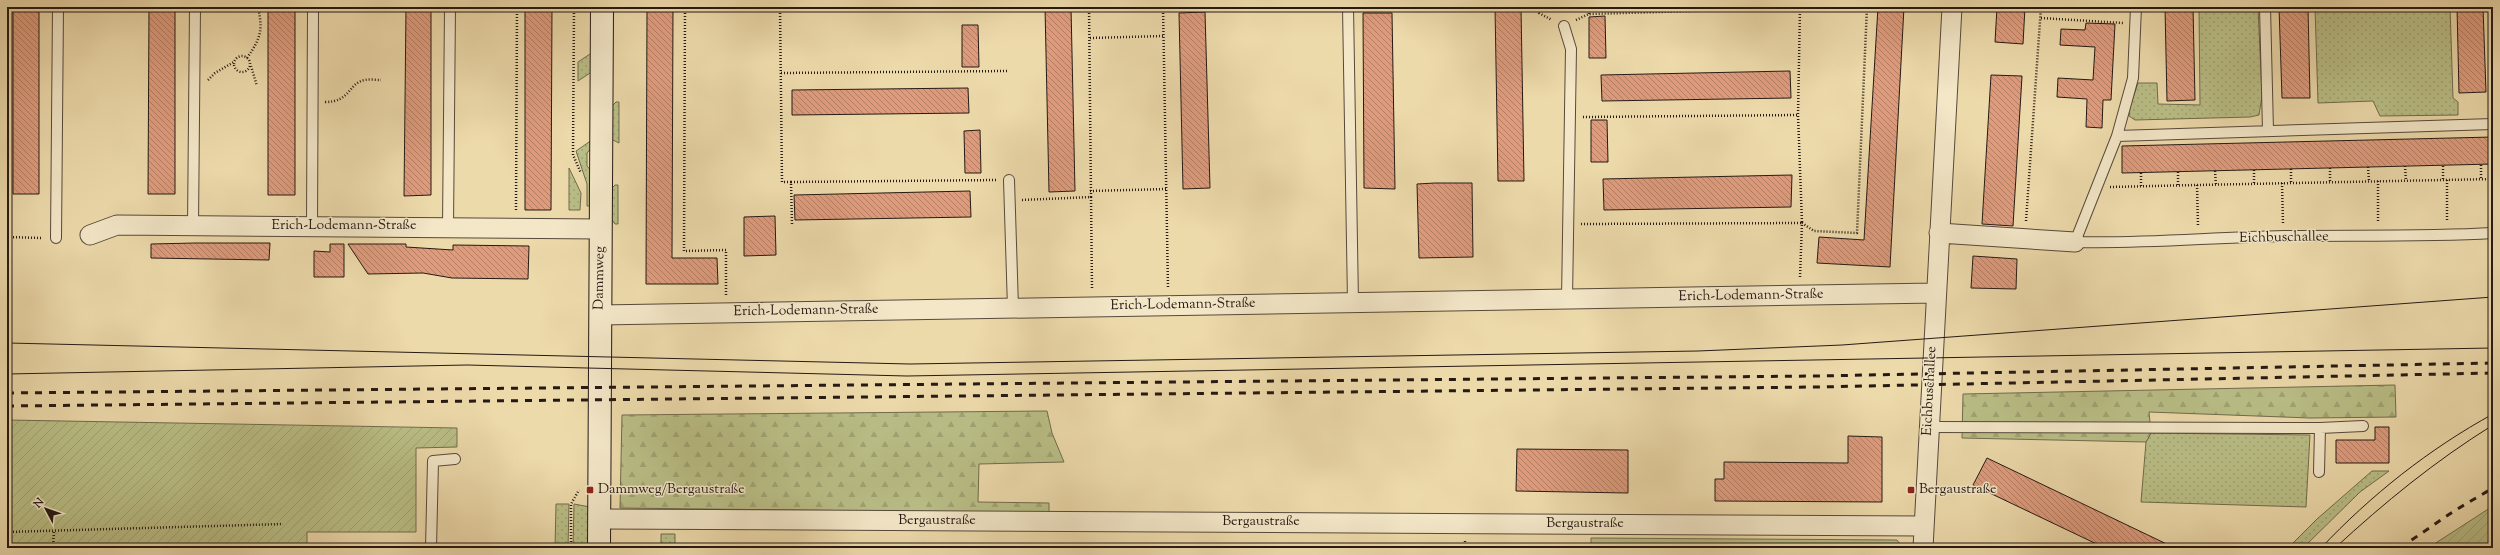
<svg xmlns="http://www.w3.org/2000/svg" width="2500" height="555" viewBox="0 0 2500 555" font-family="'Sorts Mill Goudy',serif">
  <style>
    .grass { fill: url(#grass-dots); stroke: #706c4e }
    .forest { fill: url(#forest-firs); stroke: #706c4e }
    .park { fill: #babf87; stroke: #706c4e }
    .garden { fill: url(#garden-furrows); stroke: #706c4e }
    .building { fill: url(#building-back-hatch); stroke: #251914 }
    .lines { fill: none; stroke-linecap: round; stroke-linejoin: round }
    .lane-casing { stroke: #57493a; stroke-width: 12 }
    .street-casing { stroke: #57493a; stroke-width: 21 }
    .secondary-casing { stroke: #251914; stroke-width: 24 }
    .path { stroke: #251914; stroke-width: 2.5; stroke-dasharray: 1 2; stroke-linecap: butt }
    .lane { stroke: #f3e7c8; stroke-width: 10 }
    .street { stroke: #f3e7c8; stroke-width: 19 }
    .secondary { stroke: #f3e7c8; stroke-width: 22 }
    .tram { stroke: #251914; stroke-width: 1 }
    .rail { stroke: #251914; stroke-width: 3; stroke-dasharray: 7 7; stroke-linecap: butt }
    .poi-dot { fill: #8f2418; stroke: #f3e7c8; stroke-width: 1.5 }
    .labels { text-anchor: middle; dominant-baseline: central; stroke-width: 3; stroke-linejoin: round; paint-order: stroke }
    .street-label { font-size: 14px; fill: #251914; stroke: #f3e7c8 }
    .poi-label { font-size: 14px; fill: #251914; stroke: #f3e7c8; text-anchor: start }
  </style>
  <defs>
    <pattern id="grass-dots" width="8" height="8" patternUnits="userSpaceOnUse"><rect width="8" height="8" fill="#babf87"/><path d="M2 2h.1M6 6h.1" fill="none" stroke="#a0a474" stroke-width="1.8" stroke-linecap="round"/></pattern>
    <pattern id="forest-firs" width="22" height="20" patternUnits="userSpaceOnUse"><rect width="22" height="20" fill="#babf87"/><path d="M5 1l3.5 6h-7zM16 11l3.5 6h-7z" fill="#a0a474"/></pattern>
    <pattern id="garden-furrows" width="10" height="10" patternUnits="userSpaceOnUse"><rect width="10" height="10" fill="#babf87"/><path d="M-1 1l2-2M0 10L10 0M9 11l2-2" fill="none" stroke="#a0a474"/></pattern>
    <pattern id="building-back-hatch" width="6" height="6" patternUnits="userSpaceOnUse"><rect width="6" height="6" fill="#df9c7d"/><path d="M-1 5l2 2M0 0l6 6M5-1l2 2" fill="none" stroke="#b57e65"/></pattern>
  </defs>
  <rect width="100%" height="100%" fill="#eddaab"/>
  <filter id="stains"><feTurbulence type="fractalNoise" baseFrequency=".005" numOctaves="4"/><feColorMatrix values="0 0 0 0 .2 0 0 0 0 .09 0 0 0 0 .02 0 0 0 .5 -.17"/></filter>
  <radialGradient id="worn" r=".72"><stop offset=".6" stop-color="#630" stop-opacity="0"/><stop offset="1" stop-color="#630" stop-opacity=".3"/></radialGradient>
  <path class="grass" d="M2199,7H2258L2262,96L2259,115L2250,117L2135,120L2129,116L2130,107L2138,83H2157L2158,104L2200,105Z
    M2315,7H2450L2453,98L2458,102V115L2380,116L2373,101L2318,103Z
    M593,52V71L578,81V62Z
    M616,102H619V143L611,139V107Z
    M592,140V147L587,153V166L592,172V206H587V184L576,151Z
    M569,168L581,193L580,210H569Z
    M615,185H618V224H615L610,218V190Z
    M2151,433L2310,435L2306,507L2141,502L2146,442Z
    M2372,471H2389L2360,492L2303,548H2288L2317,519Z
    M556,504H569L568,548H555Z
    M574,504L590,507V548H573Z
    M661,534H675V546H661Z"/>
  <path class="forest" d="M2395,385L2396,417L2310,418L2149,412L2151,433L2146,442L1962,438L1963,394Z
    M1047,411L1052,433L1064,462L979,464L978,502L1049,503V513L620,508L622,415Z"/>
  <path class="park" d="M1591,538L1897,540L1903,548H1591Z"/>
  <path class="garden" d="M7,420L457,428V447L416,448V532H307V548H7Z
    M2493,506V548H2428Z"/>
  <path class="building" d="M13,7H39V194H13Z
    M149,7H175V194H148Z
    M268,7H295V195H268Z
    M406,7H431V195L404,196Z
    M525,7H552L551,210H525Z
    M647,7H673L672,258H717L718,284H646Z
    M1045,7H1071L1075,191L1049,192Z
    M1495,7H1521L1524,181H1498Z
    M1878,7H1904L1890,267L1817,263L1819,237L1864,240Z
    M1997,7H2025L2023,44L1995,42Z
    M2165,7H2193L2195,100L2167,101Z
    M2279,7H2308L2310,98H2282Z
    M2457,7H2483L2486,92L2459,93Z
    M1205,12L1210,188L1183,189L1179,13Z
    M1363,13H1392L1395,189L1364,188Z
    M1605,16L1606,58H1589V17Z
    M2086,23L2115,24L2111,100H2103L2102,128L2086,127L2087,99L2057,97L2058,78L2093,80L2095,47L2060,45L2061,29L2085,30Z
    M962,25H978L979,67H962Z
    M1790,71L1791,98L1602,101L1601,75Z
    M1991,75L2022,76L2013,226L1982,224Z
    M968,88L969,113L792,115V90Z
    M1591,120H1607L1608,162H1591Z
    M980,130L981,173H965L964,131Z
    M2493,137V164L2122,173V146Z
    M1792,175L1791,207L1604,210L1603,179Z
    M1435,183H1472L1473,257L1419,258L1417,184Z
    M970,191L971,217L795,220L794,195Z
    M775,216L776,255L744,256V217Z
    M195,243H270L269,260L151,258V244Z
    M330,244H344V277H314V251L330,252Z
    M348,244H406V247L453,250V245L529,246L528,279L452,278L423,273L368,274Z
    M1973,256L2017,259L2016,289L1971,288Z
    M2375,427H2389V463H2336V440H2375Z
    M1848,436L1882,437V502L1715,501V479H1724V462L1848,463Z
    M1517,449L1628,450V493L1516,491Z
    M1987,458L2175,548H2105L1973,485Z"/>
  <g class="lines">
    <defs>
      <path id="lane" d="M1348,7L1353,302
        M2136,7L2133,78L2117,136L2075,242C2145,244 2214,237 2284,236C2354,235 2423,237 2493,233
        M2265,7L2268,131
        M1564,26L1571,49L1567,299
        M2117,136L2493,124
        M1009,180L1013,308
        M312,225L313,7
        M193,226L195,7
        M448,227L450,7
        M56,238L58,7
        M1928,427L2320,428
        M2319,472L2320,428L2363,426
        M431,548L433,461L455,459"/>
      <path id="street" d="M1939,233L2075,242
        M90,235L117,225L601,229
        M600,315L1936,293
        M599,519L1923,526
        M1923,548L1952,7"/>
      <path id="secondary" d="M599,548L602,7"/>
    </defs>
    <use href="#lane" class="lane-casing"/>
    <use href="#street" class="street-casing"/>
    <use href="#secondary" class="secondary-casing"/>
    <path class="path" d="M574,7L573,155L581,173
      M685,7L684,251L726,250V295
      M780,7L782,182H791L792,224
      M1163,7L1168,288
      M1538,7L1539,13L1552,20
      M1589,14L1590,7
      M2041,18L2123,23
      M1576,20L1589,14L1800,8
      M1090,38L1163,36
      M234 64a8 8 0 1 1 16 0a8 8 0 1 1-16 0Z
      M247,58C261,38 263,30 258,7
      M251,66L257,86
      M781,73L1007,71
      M208,80L215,73L234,62
      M325,102C351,102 348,83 365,80C370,79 376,80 381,80
      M1583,117L1798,115
      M2481,165V179
      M2405,166L2406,181
      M2443,166V180
      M2368,167L2369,181
      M2330,168V182
      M2291,169V183
      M2254,170V184
      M2215,171L2216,185
      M2178,172V186
      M2141,173V187
      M2447,180V221
      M2378,181V223
      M791,182L997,180
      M2282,183L2283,223
      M2197,185L2493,179
      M2110,187L2197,185L2198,226
      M1090,191L1166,189
      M1091,197L1092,289
      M1022,200L1091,197L1089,7
      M516,210L517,7
      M2026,221L2041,7
      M1581,224L1802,223L1798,115L1800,7
      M7,237L42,238
      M1800,277L1802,223L1814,231L1857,233L1867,7
      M7,532L283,524
      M53,548L54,531
      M571,548V504L579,490
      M1465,548V541"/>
    <use href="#lane" class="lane"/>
    <use href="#street" class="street"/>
    <use href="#secondary" class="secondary"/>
    <path class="tram" d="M7,343L910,364L1698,351L1842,345L2493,297
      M7,374L467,365L907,376L2493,348
      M2321,548C2371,495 2429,449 2493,414
      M2335,548C2385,502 2435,461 2493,425"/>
    <path class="rail" d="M7,393L1816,376L2493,363
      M7,406L1817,387L2493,373
      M2400,548L2454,511L2493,488"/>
  </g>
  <g class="poi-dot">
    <rect x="586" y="486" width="8" height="8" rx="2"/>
    <rect x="1907" y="486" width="8" height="8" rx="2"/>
  </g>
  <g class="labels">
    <g class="street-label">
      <text x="344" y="226">Erich-Lodemann-Straße</text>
      <text transform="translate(2284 238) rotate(-1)">Eichbuschallee</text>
      <text transform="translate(600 278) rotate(-89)">Dammweg</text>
      <text transform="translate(1751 296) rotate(-1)">Erich-Lodemann-Straße</text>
      <text transform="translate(1183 305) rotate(-1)">Erich-Lodemann-Straße</text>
      <text transform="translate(806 311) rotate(-1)">Erich-Lodemann-Straße</text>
      <text transform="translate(1930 391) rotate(-87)">Eichbuschallee</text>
      <text x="937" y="521">Bergaustraße</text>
      <text x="1261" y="522">Bergaustraße</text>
      <text x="1585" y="524">Bergaustraße</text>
    </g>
    <g class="poi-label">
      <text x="598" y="490">Dammweg/Bergaustraße</text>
      <text x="1919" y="490">Bergaustraße</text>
    </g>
  </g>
  <rect width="2500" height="555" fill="none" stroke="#eddaab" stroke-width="24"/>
  <rect x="8" y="8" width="2484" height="539" fill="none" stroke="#251914" stroke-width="2"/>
  <rect x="12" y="12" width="2476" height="531" fill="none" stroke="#251914"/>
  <g transform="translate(46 509) rotate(311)" stroke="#f3e7c8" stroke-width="3" paint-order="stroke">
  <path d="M0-3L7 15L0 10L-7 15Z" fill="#251914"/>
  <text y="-6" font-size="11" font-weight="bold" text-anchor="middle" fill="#251914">N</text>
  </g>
  <rect width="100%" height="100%" filter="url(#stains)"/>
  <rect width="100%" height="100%" fill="url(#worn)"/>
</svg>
